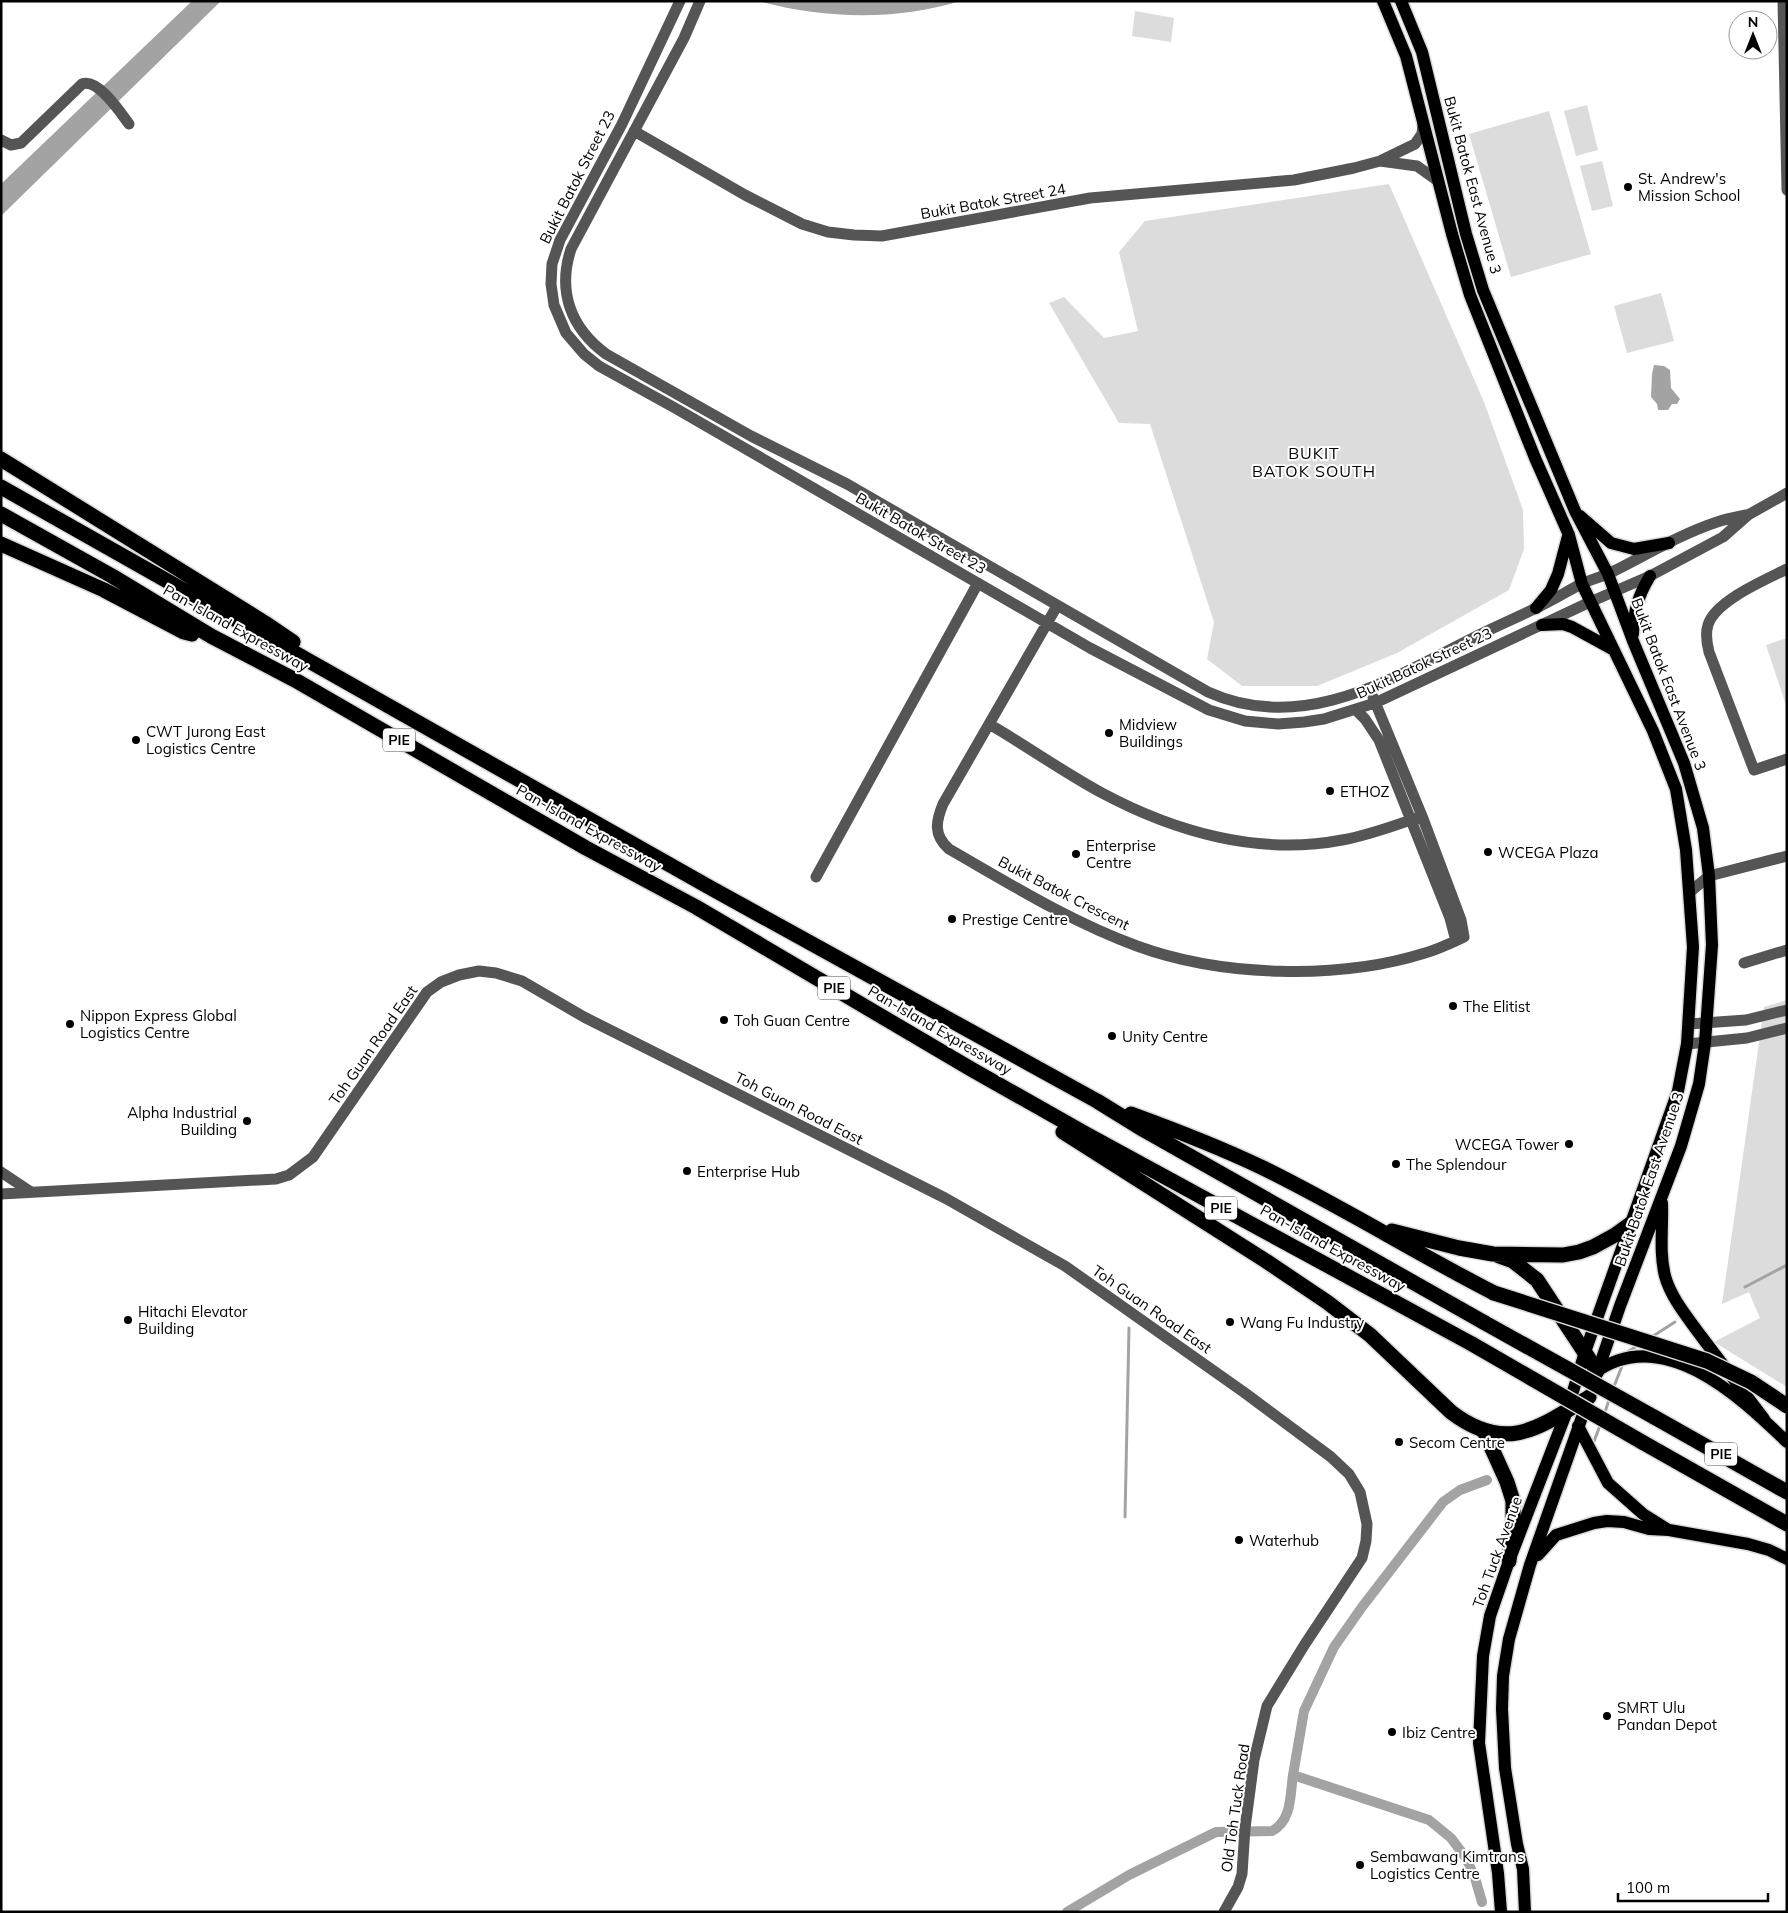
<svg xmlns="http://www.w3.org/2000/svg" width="1788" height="1913" viewBox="0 0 1788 1913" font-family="Mulish,sans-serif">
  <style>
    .green { fill: #dcdcdc }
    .water { fill: #a3a3a3 }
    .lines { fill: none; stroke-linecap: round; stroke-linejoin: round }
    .stream { stroke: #a3a3a3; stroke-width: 3 }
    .canal { stroke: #a3a3a3; stroke-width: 10 }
    .major-casing { stroke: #dbdbdb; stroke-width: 15 }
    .highway-casing { stroke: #dbdbdb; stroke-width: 18 }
    .minor { stroke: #555; stroke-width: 11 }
    .major { stroke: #000; stroke-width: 12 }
    .highway { stroke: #000; stroke-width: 15 }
    .highway-bridge-casing { stroke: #dbdbdb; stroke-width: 18; stroke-linecap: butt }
    .highway-bridge { stroke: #000; stroke-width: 15 }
    .poi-dot { fill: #000; stroke: #fff; stroke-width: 2 }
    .labels { text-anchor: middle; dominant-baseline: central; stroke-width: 4; stroke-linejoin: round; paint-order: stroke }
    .shield { fill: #fff; stroke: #4c4c4c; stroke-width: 1 }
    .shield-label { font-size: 14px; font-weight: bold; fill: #000 }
    .street-label { font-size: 15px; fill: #000; stroke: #fff }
    .poi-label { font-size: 15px; fill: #000; stroke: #fff; text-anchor: start }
    .neighbourhood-label { font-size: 16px; letter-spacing: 1px; fill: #000; stroke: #fff }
  </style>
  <rect width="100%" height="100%" fill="#fff"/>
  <path class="green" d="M1135,11L1174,18L1171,42L1132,36Z
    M1587,105L1598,150L1576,156L1564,111Z
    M1549,111L1591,254L1511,277L1469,134Z
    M1602,161L1613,206L1592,211L1580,166Z
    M1389,184L1484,402L1523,510L1524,549L1509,590L1397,653L1317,686H1242L1207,659L1214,622L1150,424L1119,423L1049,303L1064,297L1104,338L1138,331L1119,252L1145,221Z
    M1661,293L1674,341L1627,353L1614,306Z
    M1787,638V708L1766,645Z
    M1787,1000V1387L1714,1342L1760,1318L1749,1292L1722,1304L1764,1007Z"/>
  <path class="water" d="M192,1H221L1,216V184Z
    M758,1H960C896,21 823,19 758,1Z
    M1654,365L1664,366L1670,370L1671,388L1680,399L1677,404H1672L1668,410H1658L1657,404L1651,397L1652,374Z"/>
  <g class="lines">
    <path class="stream" d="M1745,1287L1787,1265
      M1650,1338L1675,1322
      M1627,1352L1639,1345
      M1613,1389L1622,1366
      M1604,1415L1610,1397
      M1593,1444L1601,1423
      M1125,1517L1129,1328"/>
    <path class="canal" d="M1293,1775L1304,1711L1334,1647L1362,1607L1443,1502L1460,1490L1487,1480
      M1067,1912L1129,1875L1216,1832L1272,1831C1292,1821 1290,1795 1293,1775L1429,1820L1451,1838L1466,1858L1475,1878L1482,1902"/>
    <defs>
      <path id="major" d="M1383,1L1406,56L1452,234L1470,295L1535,458L1569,535L1582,584L1653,731L1676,789L1686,850L1693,947L1687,1044L1678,1091L1585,1352L1567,1411L1509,1561L1490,1616L1483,1656L1479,1743L1498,1873L1501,1912
        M1401,1L1422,52L1466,234L1483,290L1575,511L1608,574L1633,641L1684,763L1703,828L1709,876L1712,945L1705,1043L1699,1084L1681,1146L1620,1306L1595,1379
        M1580,516L1611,543L1634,549L1669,543
        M1536,608L1551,590L1558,574L1568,536
        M1542,625L1563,624L1572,627L1614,650
        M1633,634C1634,610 1638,596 1650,576
        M1662,1203C1663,1227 1659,1252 1665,1276C1671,1298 1688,1318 1701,1336C1722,1364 1743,1391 1764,1419
        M1594,1373C1663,1323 1740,1397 1787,1442
        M1578,1426L1608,1483L1643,1514L1667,1529
        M1538,1555L1556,1535L1594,1523L1607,1521L1624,1522L1649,1529L1669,1530L1748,1544L1769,1550L1787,1559
        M1525,1912L1523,1869L1517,1844L1505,1768L1502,1709L1503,1676L1509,1639L1530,1565L1588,1400"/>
      <path id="highway" d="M1,459L265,623L293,642
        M1,487L709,887L1097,1101L1144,1130L1485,1323
        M1,514L112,576L211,636L295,680L586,848L696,907L971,1069L1086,1134L1472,1344
        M1,544L104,590L184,632L192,634
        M1131,1114C1175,1130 1219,1147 1261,1167C1341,1206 1416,1253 1494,1293
        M1063,1132L1266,1261L1327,1302L1370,1335L1451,1412C1506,1454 1539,1428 1589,1397
        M1392,1231L1459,1248L1493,1254L1563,1255L1579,1252L1593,1247L1615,1235L1633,1222
        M1499,1256L1513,1261L1537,1280L1597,1371
        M1654,1417L1787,1492
        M1484,1431L1507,1482L1513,1501V1519L1509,1561
        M1642,1442L1787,1524"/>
    </defs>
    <use href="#major" class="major-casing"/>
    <use href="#highway" class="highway-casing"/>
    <path class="minor" d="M680,1L622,124L560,240L552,264L551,284L554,305L566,333L584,354L599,366L675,408L1090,648L1209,710L1245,721L1278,724L1304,722L1324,719L1375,703L1590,602L1650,576L1723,537L1748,515L1787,493
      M700,1L684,38L571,249C557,292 571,328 606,354L751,436L847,484L1208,692C1305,736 1396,676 1481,634C1499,625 1518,617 1536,608C1552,601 1567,591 1583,583C1593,579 1604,576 1614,571C1648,554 1681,534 1717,522C1726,519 1736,517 1746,515
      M1783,1L1787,190
      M634,131L745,195L802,224L828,232L854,235L882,236L1090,198L1294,180L1354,168L1380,161L1415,144L1422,134L1423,124
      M1,140L11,145L21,143L82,84C98,78 120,112 129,124
      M1380,161L1417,166L1438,181
      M1787,569C1765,580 1715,601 1708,625C1705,634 1707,644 1709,652L1754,770L1787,759
      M1057,606L943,804C936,821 933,835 949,849C1010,884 1071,922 1137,946C1222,977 1339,980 1425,953C1439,949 1451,943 1464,937L1461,920L1422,816L1373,697
      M1356,710L1365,719L1379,740L1450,918L1456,941
      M989,724C1027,746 1063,772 1102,793C1175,832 1259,856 1342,840C1370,835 1396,825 1422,816
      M816,877L978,583
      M1690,892L1709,876L1787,856
      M1744,963L1787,950
      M1689,1024L1746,1020L1787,1010
      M1687,1044L1747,1038L1787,1028
      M1,1172L31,1192
      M1,1194L276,1179L289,1175L313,1157L427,992L441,982L459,975L479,971L496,973L522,981L584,1017L945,1198L1065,1266L1245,1393L1331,1457L1349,1474L1360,1492L1367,1524L1366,1541L1362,1558L1305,1644L1267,1706L1254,1760L1245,1828L1242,1874L1238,1887L1224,1912"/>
    <use href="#major" class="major"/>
    <use href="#highway" class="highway"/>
    <defs>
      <path id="highway-bridge" d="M1494,1293L1707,1361L1751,1382L1787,1406
        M1485,1323L1654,1417
        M1472,1344L1642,1442"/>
    </defs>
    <use href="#highway-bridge" class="highway-bridge-casing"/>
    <use href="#highway-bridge" class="highway-bridge"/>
  </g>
  <g class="poi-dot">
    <circle cx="1628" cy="187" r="5"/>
    <circle cx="1109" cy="733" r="5"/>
    <circle cx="136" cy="740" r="5"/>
    <circle cx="1330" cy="791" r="5"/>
    <circle cx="1488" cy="852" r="5"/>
    <circle cx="1076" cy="854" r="5"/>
    <circle cx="952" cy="919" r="5"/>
    <circle cx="1453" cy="1006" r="5"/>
    <circle cx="724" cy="1020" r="5"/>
    <circle cx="70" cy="1024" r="5"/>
    <circle cx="1112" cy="1036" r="5"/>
    <circle cx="247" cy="1121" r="5"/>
    <circle cx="1569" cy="1144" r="5"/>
    <circle cx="1396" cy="1164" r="5"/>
    <circle cx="687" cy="1171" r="5"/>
    <circle cx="128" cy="1320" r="5"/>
    <circle cx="1230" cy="1322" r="5"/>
    <circle cx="1399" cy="1442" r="5"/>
    <circle cx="1239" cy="1540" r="5"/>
    <circle cx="1607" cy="1716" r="5"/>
    <circle cx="1392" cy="1732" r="5"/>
    <circle cx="1360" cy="1865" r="5"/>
  </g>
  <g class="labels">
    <g class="shield">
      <rect x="383" y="728.5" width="32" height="23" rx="4"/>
      <rect x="818" y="976.5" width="32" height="23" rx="4"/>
      <rect x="1205" y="1196.5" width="32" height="23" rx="4"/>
      <rect x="1705" y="1442.5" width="32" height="23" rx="4"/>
    </g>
    <g class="shield-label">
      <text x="399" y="740">PIE</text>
      <text x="834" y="988">PIE</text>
      <text x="1221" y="1208">PIE</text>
      <text x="1721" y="1454">PIE</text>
    </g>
    <g class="street-label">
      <text transform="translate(577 177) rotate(-63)">Bukit Batok Street 23</text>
      <text transform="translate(1473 185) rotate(75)">Bukit Batok East Avenue 3</text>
      <text transform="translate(993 201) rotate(-10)">Bukit Batok Street 24</text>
      <text transform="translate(921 533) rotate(30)">Bukit Batok Street 23</text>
      <text transform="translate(236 628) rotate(29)">Pan-Island Expressway</text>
      <text transform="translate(1424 663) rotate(-25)">Bukit Batok Street 23</text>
      <text transform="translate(1669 684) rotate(69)">Bukit Batok East Avenue 3</text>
      <text transform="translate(589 828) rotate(29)">Pan-Island Expressway</text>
      <text transform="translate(1064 893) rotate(27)">Bukit Batok Crescent</text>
      <text transform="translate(940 1030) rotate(30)">Pan-Island Expressway</text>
      <text transform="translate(373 1045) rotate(-55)">Toh Guan Road East</text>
      <text transform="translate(799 1108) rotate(27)">Toh Guan Road East</text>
      <text transform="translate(1649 1179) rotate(-71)">Bukit Batok East Avenue 3</text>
      <text transform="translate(1333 1248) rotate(29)">Pan-Island Expressway</text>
      <text transform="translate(1152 1309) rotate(35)">Toh Guan Road East</text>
      <text transform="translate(1497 1552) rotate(-70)">Toh Tuck Avenue</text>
      <text transform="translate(1235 1808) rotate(-82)">Old Toh Tuck Road</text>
    </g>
    <g class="poi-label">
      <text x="1638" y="178">St. Andrew's<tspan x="1638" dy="17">Mission School</tspan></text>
      <text x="1119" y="724">Midview<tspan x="1119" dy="17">Buildings</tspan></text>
      <text x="146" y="731">CWT Jurong East<tspan x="146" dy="17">Logistics Centre</tspan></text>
      <text x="1340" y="791">ETHOZ</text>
      <text x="1086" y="845">Enterprise<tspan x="1086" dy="17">Centre</tspan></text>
      <text x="1498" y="852">WCEGA Plaza</text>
      <text x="962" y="919">Prestige Centre</text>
      <text x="1463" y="1006">The Elitist</text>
      <text x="80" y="1015">Nippon Express Global<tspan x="80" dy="17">Logistics Centre</tspan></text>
      <text x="734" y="1020">Toh Guan Centre</text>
      <text x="1122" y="1036">Unity Centre</text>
      <text x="237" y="1112" text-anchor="end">Alpha Industrial<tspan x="237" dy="17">Building</tspan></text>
      <text x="1559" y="1144" text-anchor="end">WCEGA Tower</text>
      <text x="1406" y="1164">The Splendour</text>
      <text x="697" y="1171">Enterprise Hub</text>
      <text x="138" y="1311">Hitachi Elevator<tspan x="138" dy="17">Building</tspan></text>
      <text x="1240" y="1322">Wang Fu Industry</text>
      <text x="1409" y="1442">Secom Centre</text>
      <text x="1249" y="1540">Waterhub</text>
      <text x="1617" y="1707">SMRT Ulu<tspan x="1617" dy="17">Pandan Depot</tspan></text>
      <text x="1402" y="1732">Ibiz Centre</text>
      <text x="1370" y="1856">Sembawang Kimtrans<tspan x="1370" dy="17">Logistics Centre</tspan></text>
    </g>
    <g class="neighbourhood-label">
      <text x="1314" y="453">BUKIT<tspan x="1314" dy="18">BATOK SOUTH</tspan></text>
    </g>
  </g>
  <rect width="1788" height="1913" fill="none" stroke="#000000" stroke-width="5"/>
  <g transform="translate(1753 35)"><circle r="24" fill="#ffffff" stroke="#999999"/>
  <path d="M0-4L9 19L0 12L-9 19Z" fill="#000000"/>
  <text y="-8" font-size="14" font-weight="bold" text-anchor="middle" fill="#000000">N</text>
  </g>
  <path d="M1618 1893v8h150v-8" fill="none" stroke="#000000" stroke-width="2.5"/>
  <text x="1626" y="1893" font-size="15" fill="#000000" stroke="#ffffff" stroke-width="4" paint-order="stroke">100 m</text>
</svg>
